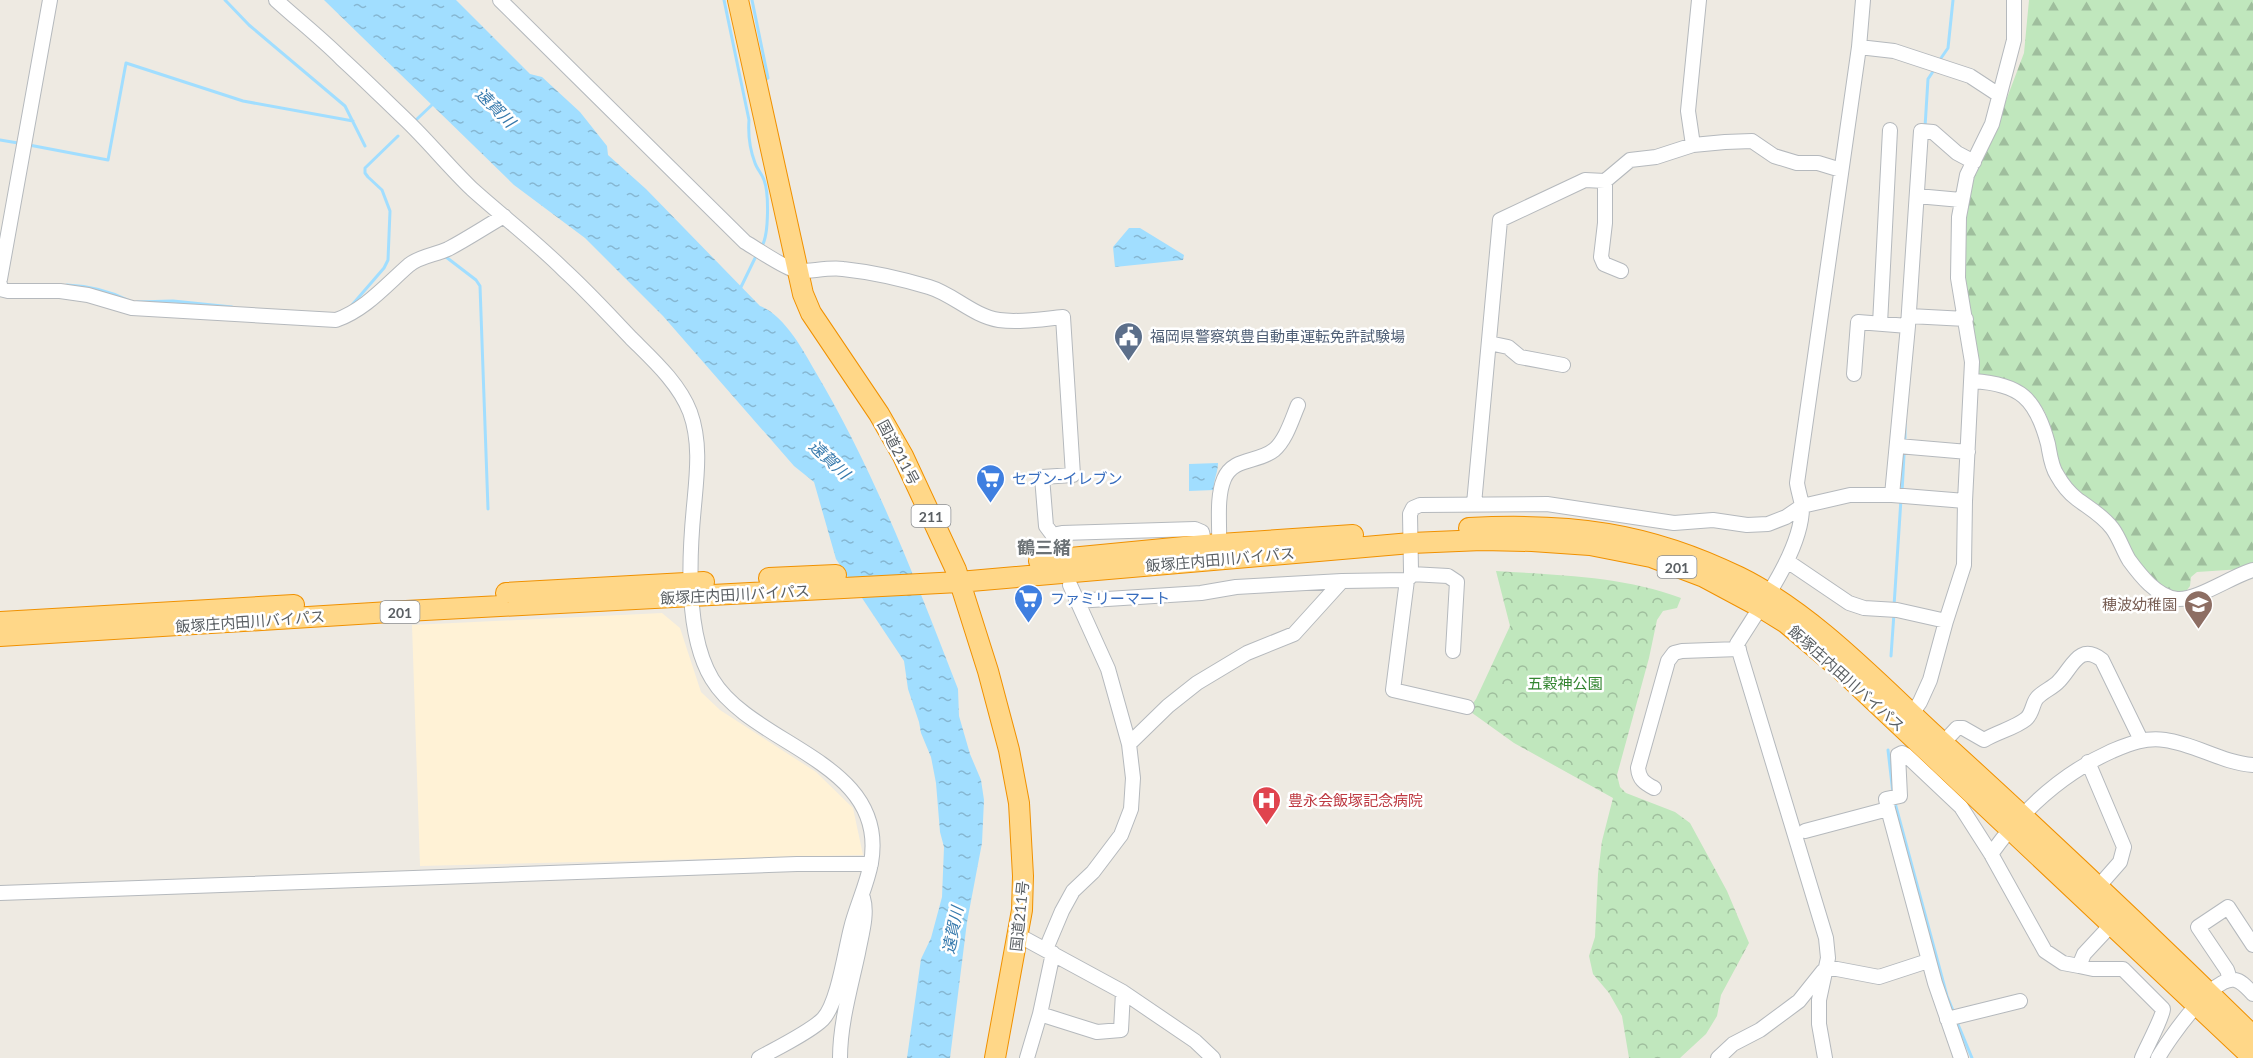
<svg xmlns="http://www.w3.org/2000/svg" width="2253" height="1058" viewBox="0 0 2253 1058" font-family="Lato,'Noto Sans JP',sans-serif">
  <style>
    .commercial { fill: #fff2d6 }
    .forest { fill: url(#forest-firs) }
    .park { fill: url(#park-crowns) }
    .water { fill: url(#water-ripples) }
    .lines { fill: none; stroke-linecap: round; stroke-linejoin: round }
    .stream { stroke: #a1deff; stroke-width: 3 }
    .minor-casing { stroke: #b5b9bd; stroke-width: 16 }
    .highway-casing { stroke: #f09100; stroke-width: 22 }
    .minor { stroke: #fff; stroke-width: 14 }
    .highway { stroke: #ffd788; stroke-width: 20 }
    .labels { text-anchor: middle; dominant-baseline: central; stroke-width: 5; stroke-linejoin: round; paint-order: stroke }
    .shield { fill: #fff; stroke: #8c8f92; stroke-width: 1.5 }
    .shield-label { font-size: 14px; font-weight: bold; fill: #5a5f63 }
    .service-label { font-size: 15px; fill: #4e5e75; stroke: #fff; text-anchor: start }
    .street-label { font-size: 15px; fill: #5a5f63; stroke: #fff }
    .shop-label { font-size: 15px; fill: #366cbe; stroke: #fff; text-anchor: start }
    .education-label { font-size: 15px; fill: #785e54; stroke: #fff; text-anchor: end }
    .park-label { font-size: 15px; fill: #338530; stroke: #fff }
    .health-label { font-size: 15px; fill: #be3a42; stroke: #fff; text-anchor: start }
    .water-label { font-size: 16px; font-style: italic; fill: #377aad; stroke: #fff }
    .quarter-label { font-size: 18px; font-weight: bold; fill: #6b7175; stroke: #fff }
  </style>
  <defs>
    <pattern id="forest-firs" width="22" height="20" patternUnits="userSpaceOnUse" patternTransform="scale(1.5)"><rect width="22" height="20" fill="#c0e7bd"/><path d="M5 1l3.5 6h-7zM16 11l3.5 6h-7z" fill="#9fbe9d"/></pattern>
    <pattern id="park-crowns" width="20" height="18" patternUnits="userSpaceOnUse" patternTransform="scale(1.5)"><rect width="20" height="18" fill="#c0e7bd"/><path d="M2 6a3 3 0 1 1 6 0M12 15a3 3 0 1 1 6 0" fill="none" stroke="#9fbe9d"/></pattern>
    <pattern id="water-ripples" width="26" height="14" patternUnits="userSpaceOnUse" patternTransform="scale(1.5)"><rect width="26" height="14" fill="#a1deff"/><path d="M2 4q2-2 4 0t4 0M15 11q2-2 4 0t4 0" fill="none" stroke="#86b7d2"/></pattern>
  </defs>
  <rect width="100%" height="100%" fill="#eeeae2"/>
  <path class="commercial" d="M662,613L680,628L701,692L720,710L816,772L853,808L863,855L420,866L412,625Z"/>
  <path class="forest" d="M2029,0H2253V566L2242,569L2197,572L2191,577L2190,586L2184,594C2160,590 2141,569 2130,548C2126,539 2121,528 2114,520C2096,502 2071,491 2059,467C2052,452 2051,433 2047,418C2045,410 2040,404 2035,399C2015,378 2006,377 1978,378L1962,276L1963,212L1974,170L1996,127L2024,53Z"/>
  <path class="park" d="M1496,571C1558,575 1623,576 1681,598L1677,608L1663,611L1657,620L1649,658L1617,775L1620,787L1626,793L1675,812L1690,823L1727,891L1749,943L1721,995L1717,1016L1706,1034L1680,1058H1629L1622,1016L1609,993L1593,974L1589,956L1595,937L1598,874L1602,841L1613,798L1514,743L1468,710L1476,699L1510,626Z"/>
  <path class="water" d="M324,0H456L530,74L542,77L580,112L607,146L608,155L646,189L760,306C784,315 803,350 815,371C875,472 916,581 958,689L959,716L970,754L981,780L984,800L982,843L967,922L950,1058H907L921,959L931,938L942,897L944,847L940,832L936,783L931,757L921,733L919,722L908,689L904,661L836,559L814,482L794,466L663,316L585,238L514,185Z
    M1129,228H1140L1184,255L1183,260L1115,267L1113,247Z
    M1218,463C1218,473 1213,480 1214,490L1189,491V464Z"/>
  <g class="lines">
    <path class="stream" d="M225,0L249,25L345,106L365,146
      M724,0L749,120C748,134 750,150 755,163C757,169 762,174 764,180C769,193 769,234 762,246
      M752,0L768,78L763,81
      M1939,61L1948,48L1953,0
      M417,119L435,102
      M1925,127L1928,79L1934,70
      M0,140L18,143
      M29,145L108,160L126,63L243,101L353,121
      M443,257H446L476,280L480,286L488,509
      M67,285C90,286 110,291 130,301
      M740,289L757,254
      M137,302L173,301L232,307
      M352,305L384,268L388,260L390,211L382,190L368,177L365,173V168L398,136
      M1905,439V424
      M1902,492L1904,455
      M1894,606L1901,499
      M1891,656L1894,613
      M1888,750L1893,793
      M1895,803L1947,996L1954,1013
      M1957,1022L1972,1058"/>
    <defs>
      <path id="minor" d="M276,0C298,20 321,38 342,59C364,79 385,100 406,120C429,142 449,167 472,189C502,216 535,241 564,270C587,291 609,315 631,338C652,359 679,383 690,412C701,442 697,474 694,506C689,557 685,634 712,679C753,747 889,761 871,863C867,885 856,907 851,928C845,951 838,1003 823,1019C810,1032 777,1048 759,1058
        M500,0L745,242C757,249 784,268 797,271C808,272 829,267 843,269C871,272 902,279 929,287C953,294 973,316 999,320C1019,323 1042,319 1063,317L1073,475L1042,477L1046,526L1055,538L1056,543
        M1859,47L1894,51L1970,76L1999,95
        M1693,145L1688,111L1699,0
        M1605,181V223L1601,257L1604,264L1621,271
        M1917,196L1961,200
        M0,279L50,0
        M0,284V289L8,291H60L88,295L132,308L336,320C365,310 386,285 409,265C420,256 435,255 448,249C467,239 485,227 504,216
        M1909,316L1966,319
        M1880,324L1890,130
        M1489,343L1508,347L1520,357L1563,365
        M1854,374L1858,322L1908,326
        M1973,381C2020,384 2036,398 2048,444C2050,454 2051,466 2057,475C2062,484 2068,492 2077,499C2089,508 2102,515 2112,528C2119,537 2123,550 2129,560C2140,575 2157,597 2177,599C2196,601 2232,576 2253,570
        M1898,446L1968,452
        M1892,495L1908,326L1921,131L1933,132L1957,153L1974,162
        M1474,504L1500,220L1585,180L1605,181L1630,160L1656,157L1693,145L1725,142L1752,141L1774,156L1797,163H1818L1841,170
        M1055,538L1057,534L1062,533L1195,529L1202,532L1205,545
        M1219,544C1220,525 1216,498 1224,479C1233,457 1258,463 1274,450C1286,440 1292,419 1298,405
        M1787,561L1849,603L1864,608L1897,610L1946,621
        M1411,574L1448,576L1457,582L1453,651
        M1076,601L1201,593L1236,587L1342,581L1407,580
        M1467,707L1393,690L1407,580L1411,576V571L1410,514L1413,508L1420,505L1547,504L1674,523L1713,520L1747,525L1768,524L1786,517L1802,506L1850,495H1892L1965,501
        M1912,714L1920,702L1930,680L1946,621L1964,565L1965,501L1972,362L1958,278L1959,217L1967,175L1992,124L2014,40V0
        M1943,743L1957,728H1963L1984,740C1997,732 2015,728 2026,719C2033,713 2032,704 2037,698C2043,691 2053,688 2059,681C2072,668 2079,642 2102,660L2141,740
        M1129,744L1168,706L1197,683L1247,653L1294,634L1342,581
        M2088,762L2124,847L2120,862L2098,887
        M1654,788C1644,783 1639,779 1638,768L1668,661L1674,653L1682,651L1739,649
        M1805,831L1888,809
        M1991,854C2023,809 2061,774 2112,751C2129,744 2145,737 2165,740C2195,744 2223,763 2253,765
        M0,893L797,864H871
        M1018,935L1123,992L1195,1041L1213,1058
        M1046,949L1062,911L1073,891L1093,872L1121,835L1131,809L1133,778L1129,744L1108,669L1070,585
        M2079,966L2093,969H2123L2163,1009C2163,1017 2146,1048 2142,1058
        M1825,969H1837L1879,977L1928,961
        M2230,979L2227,970L2198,927L2228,907L2253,945
        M1040,1014L1053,953
        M1947,1019L2020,1001
        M840,1058C840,1023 851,986 858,953C861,936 868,914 863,898
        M1027,1058L1040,1014L1097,1032L1121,1030L1123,992
        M1718,1058L1733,1044L1760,1030L1799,1001L1823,971
        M1825,1058L1819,1024V1000L1828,958L1826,938L1737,644C1759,608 1803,549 1802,506C1801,499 1798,490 1797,483L1859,47L1863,0
        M1961,1058L1935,983L1888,809L1886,799L1900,796L1898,755L1902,753L1906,755L1961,807L1991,854L2045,951L2063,963L2079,966L2084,954L2111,925
        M2158,1058C2168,1040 2213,975 2235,980C2242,981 2248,989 2253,994"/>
      <path id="highway" d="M738,0L803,294L811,313L879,414L903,456L956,570L988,671L1009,750L1019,803L1023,876L1022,910L995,1058
        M1469,528C1570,523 1647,532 1739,577C1810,612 1873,678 1931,732C2040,831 2148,933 2253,1036
        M1039,561L1205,545L1353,535
        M769,578L836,575
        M506,593L704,582
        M0,622L294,605
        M0,636L406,611L959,582L1411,543L1482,540L1532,541L1590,545L1651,557L1704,577L1760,607L1786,623L1839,668L2253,1058"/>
    </defs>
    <use href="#minor" class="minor-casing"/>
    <use href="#highway" class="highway-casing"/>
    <use href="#minor" class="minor"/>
    <use href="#highway" class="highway"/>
  </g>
  <defs>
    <symbol id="civic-pin" viewBox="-11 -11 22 30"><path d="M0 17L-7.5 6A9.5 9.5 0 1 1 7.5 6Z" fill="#5c6f8a" stroke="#fff"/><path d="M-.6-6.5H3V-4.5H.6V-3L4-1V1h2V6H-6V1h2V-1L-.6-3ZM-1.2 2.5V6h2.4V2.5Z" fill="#fff"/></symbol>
    <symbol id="supermarket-pin" viewBox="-11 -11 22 30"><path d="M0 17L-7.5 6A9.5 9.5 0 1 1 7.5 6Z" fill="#3f7fe0" stroke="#fff"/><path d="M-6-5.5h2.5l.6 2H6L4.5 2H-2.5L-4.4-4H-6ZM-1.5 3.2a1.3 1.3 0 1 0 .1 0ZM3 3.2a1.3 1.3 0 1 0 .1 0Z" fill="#fff"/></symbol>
    <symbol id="school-pin" viewBox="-11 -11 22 30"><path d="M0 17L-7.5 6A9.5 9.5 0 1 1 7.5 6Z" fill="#8d6e63" stroke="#fff"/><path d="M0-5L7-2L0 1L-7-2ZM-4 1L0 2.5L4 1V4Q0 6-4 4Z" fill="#fff"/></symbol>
    <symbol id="hospital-pin" viewBox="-11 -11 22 30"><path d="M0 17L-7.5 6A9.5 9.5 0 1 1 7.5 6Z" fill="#e0444e" stroke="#fff"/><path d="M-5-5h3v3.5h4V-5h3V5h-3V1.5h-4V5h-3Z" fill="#fff"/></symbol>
  </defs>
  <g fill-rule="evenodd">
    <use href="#civic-pin" x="1112" y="320" width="33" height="45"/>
    <use href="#supermarket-pin" x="974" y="462" width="33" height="45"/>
    <use href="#supermarket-pin" x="1012" y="582" width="33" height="45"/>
    <use href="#school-pin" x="2182" y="588" width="33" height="45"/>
    <use href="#hospital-pin" x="1250" y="784" width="33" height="45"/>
  </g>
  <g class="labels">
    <g class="shield">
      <rect x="911.5" y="505" width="39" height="22" rx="4.5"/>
      <rect x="1657.5" y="556" width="39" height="22" rx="4.5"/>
      <rect x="380.5" y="601" width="39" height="22" rx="4.5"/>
    </g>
    <g class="shield-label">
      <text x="931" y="516">211</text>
      <text x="1677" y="567">201</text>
      <text x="400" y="612">201</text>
    </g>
    <g class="service-label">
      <text x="1150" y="336">福岡県警察筑豊自動車運転免許試験場</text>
    </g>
    <g class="street-label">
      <text transform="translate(899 452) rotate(62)">国道211号</text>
      <text transform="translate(1220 559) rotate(-5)">飯塚庄内田川バイパス</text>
      <text transform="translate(735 594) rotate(-3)">飯塚庄内田川バイパス</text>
      <text transform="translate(250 621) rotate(-4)">飯塚庄内田川バイパス</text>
      <text transform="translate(1847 678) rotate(42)">飯塚庄内田川バイパス</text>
      <text transform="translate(1019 916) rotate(-84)">国道211号</text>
    </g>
    <g class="shop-label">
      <text x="1012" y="478">セブン-イレブン</text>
      <text x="1050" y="598">ファミリーマート</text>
    </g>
    <g class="education-label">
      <text x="2177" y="604">穂波幼稚園</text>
    </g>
    <g class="park-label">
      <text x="1565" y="683">五穀神公園</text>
    </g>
    <g class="health-label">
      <text x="1288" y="800">豊永会飯塚記念病院</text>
    </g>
    <g class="water-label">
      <text transform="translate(496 107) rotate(45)">遠賀川</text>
      <text transform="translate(830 459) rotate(43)">遠賀川</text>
      <text transform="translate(952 930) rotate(-79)">遠賀川</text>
    </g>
    <g class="quarter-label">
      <text x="1044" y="547">鶴三緒</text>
    </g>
  </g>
</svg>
